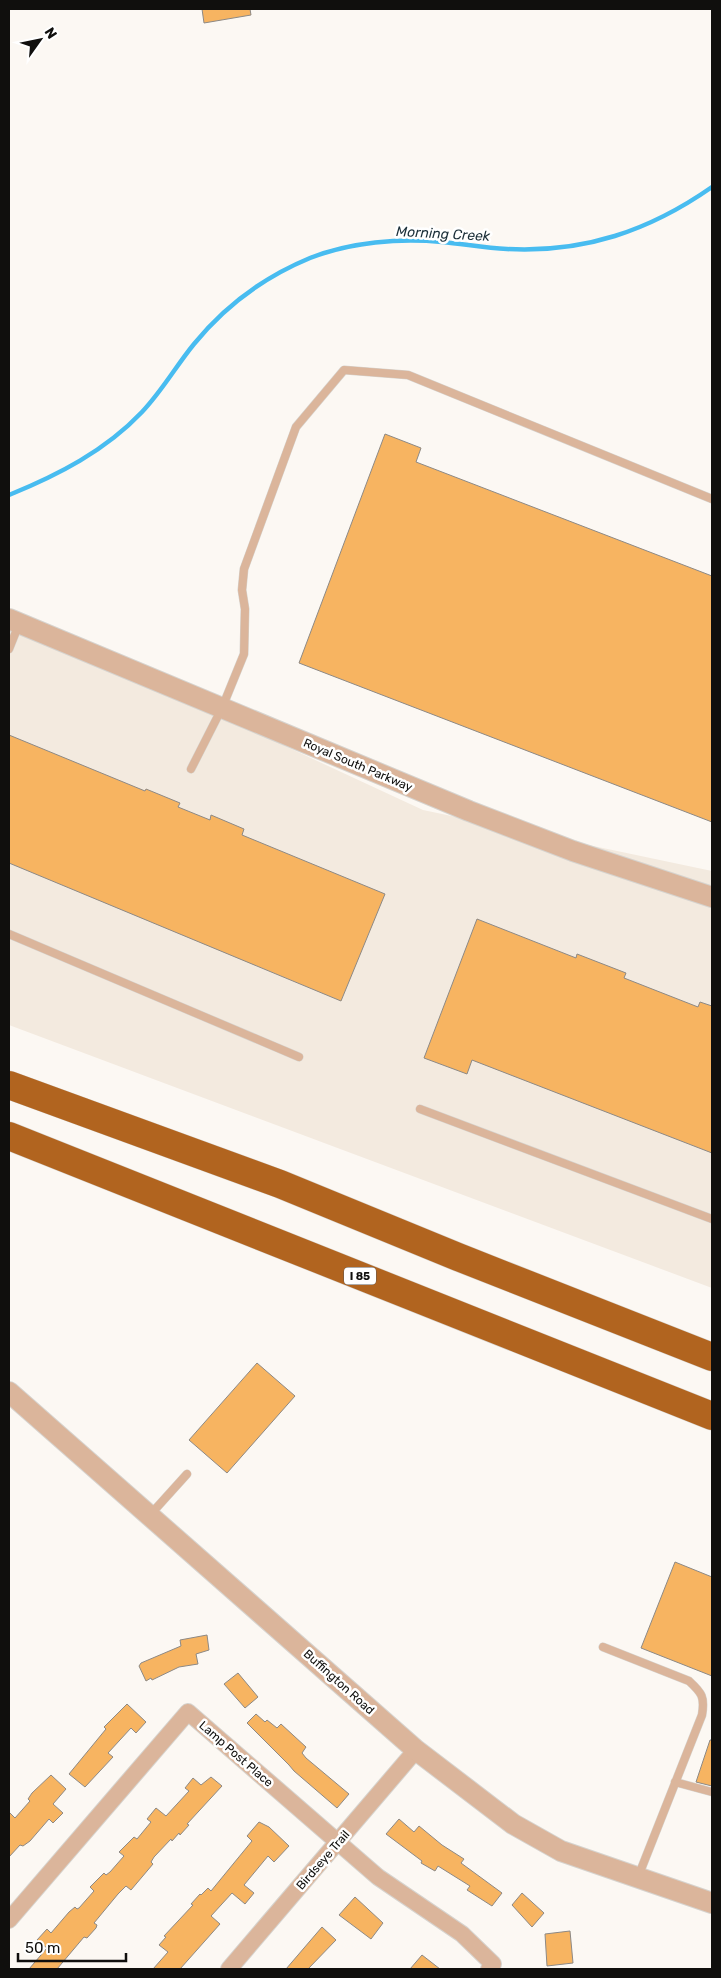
<svg xmlns="http://www.w3.org/2000/svg" width="721" height="1978" viewBox="0 0 721 1978" font-family="Rubik,sans-serif">
  <style>
    .built { fill: #f3eadf }
    .lines { fill: none; stroke-linecap: round; stroke-linejoin: round }
    .stream { stroke: #48bcf0; stroke-width: 4.5 }
    .building { fill: #f7b461; stroke: #8d8985 }
    .service-casing { stroke: #d6d3ce; stroke-width: 9 }
    .minor-casing { stroke: #d6d3ce; stroke-width: 18 }
    .tertiary-casing { stroke: #d6d3ce; stroke-width: 22 }
    .motorway-casing { stroke: #d6d3ce; stroke-width: 29 }
    .service { stroke: #dbb59b; stroke-width: 8 }
    .minor { stroke: #dbb59b; stroke-width: 16 }
    .tertiary { stroke: #dbb59b; stroke-width: 20 }
    .motorway { stroke: #b1641f; stroke-width: 28 }
    .labels { text-anchor: middle; dominant-baseline: central; stroke-width: 5; stroke-linejoin: round; paint-order: stroke }
    .shield { fill: #fff; stroke: #585756; stroke-width: 1 }
    .shield-label { font-size: 11px; font-weight: bold; fill: #100f0d }
    .street-label { font-size: 12px; fill: #100f0d; stroke: #fff }
    .water-label { font-size: 14px; font-style: italic; fill: #1a2e38; stroke: #fff }
  </style>
  <rect width="100%" height="100%" fill="#fcf8f3"/>
  <path class="built" d="M9,618L423,810L712,871V1288L9,1025Z"/>
  <g class="lines">
    <path class="stream" d="M9,495C58,475 105,451 142,412C162,391 176,366 194,344C225,306 264,277 310,258C351,242 399,238 442,242C464,244 485,248 507,249C584,253 649,231 712,187"/>
  </g>
  <path class="building" d="M202,9H250L251,15L204,23Z
    M385,434L421,448L416,462L712,576V822L299,663Z
    M9,735L145,791L146,789L180,803L178,807L210,820L211,815L244,829L242,835L385,894L341,1001L9,863Z
    M477,919L576,958L577,954L626,973L624,978L698,1007L700,1002L712,1006V1153L472,1060L467,1074L424,1058Z
    M257,1363L295,1396L227,1473L189,1440Z
    M675,1562L712,1577V1676L641,1648Z
    M207,1635L209,1650L196,1654L198,1664L179,1667L152,1680L151,1678L146,1681L139,1666L141,1663L181,1646L180,1640Z
    M238,1673L258,1697L245,1708L224,1684Z
    M127,1704L146,1722L136,1733L131,1728L108,1753L113,1757L85,1787L69,1774L106,1729L104,1727Z
    M256,1714L265,1722L267,1720L277,1728L281,1724L306,1747L302,1753L306,1758L349,1794L337,1808L294,1771L289,1765L247,1723Z
    M710,1740H712V1786L696,1782Z
    M51,1775L66,1789L53,1804L63,1813L53,1823L49,1819L30,1841L23,1846L20,1845L9,1857V1812L15,1818L30,1801L28,1799L32,1793Z
    M211,1777L222,1786L187,1824L189,1825L180,1835L179,1833L172,1841L171,1839L154,1857L151,1862L153,1864L131,1890L126,1886L118,1894L94,1923L97,1925L96,1928L87,1938L84,1937L57,1969H29L47,1948L37,1940L47,1929L51,1933L69,1912L75,1907L77,1909L79,1908L94,1891L90,1887L104,1873L106,1875L110,1872L124,1856L119,1852L134,1837L137,1839L151,1822L147,1819L156,1808L166,1816L189,1791L185,1788L193,1778L201,1785Z
    M399,1819L414,1832L419,1826L442,1845L464,1859L461,1863L502,1893L492,1906L467,1890L470,1886L438,1866L435,1871L421,1863L422,1861L386,1834Z
    M259,1822L269,1827L289,1846L274,1862L268,1856L244,1885L254,1893L245,1904L232,1893L211,1916L220,1924L180,1969H153L168,1952L159,1945L166,1937L164,1936L193,1905L191,1904L200,1894L201,1895L208,1888L211,1891L252,1841L247,1836Z
    M522,1893L544,1913L532,1927L512,1905Z
    M355,1897L383,1923L371,1939L339,1915Z
    M322,1927L336,1940L308,1969H286Z
    M570,1931L573,1963L547,1966L545,1934Z
    M422,1955L440,1969H410Z"/>
  <g class="lines">
    <defs>
      <path id="service" d="M9,649L19,624
        M191,769L222,708L244,654L245,609L242,590L244,569L296,427L344,370L408,375L712,499
        M9,934L299,1057
        M420,1109L712,1219
        M150,1515L187,1474
        M603,1647L689,1681C702,1693 705,1697 702,1715L638,1877
        M675,1782L712,1792"/>
      <path id="minor" d="M9,1920L188,1712L378,1877L462,1934L493,1964L489,1969
        M229,1969L416,1750"/>
      <path id="tertiary" d="M9,619L469,811L573,851L712,897
        M9,1392L416,1750L513,1824L561,1851L712,1903"/>
      <path id="motorway" d="M9,1085L280,1184L458,1257L712,1357
        M9,1136L712,1416"/>
    </defs>
    <use href="#service" class="service-casing"/>
    <use href="#minor" class="minor-casing"/>
    <use href="#tertiary" class="tertiary-casing"/>
    <use href="#motorway" class="motorway-casing"/>
    <use href="#service" class="service"/>
    <use href="#minor" class="minor"/>
    <use href="#tertiary" class="tertiary"/>
    <use href="#motorway" class="motorway"/>
  </g>
  <g class="labels">
    <rect class="shield" x="344" y="1267.5" width="32" height="17" rx="4"/>
    <g class="shield-label">
      <text x="360" y="1276">I 85</text>
    </g>
    <g class="street-label">
      <text transform="translate(358 765) rotate(23)">Royal South Parkway</text>
      <text transform="translate(339 1682) rotate(42)">Buffington Road</text>
      <text transform="translate(236 1754) rotate(41)">Lamp Post Place</text>
      <text transform="translate(323 1860) rotate(-49)">Birdseye Trail</text>
    </g>
    <g class="water-label">
      <text transform="translate(443 234) rotate(3)">Morning Creek</text>
    </g>
  </g>
  <rect width="721" height="1978" fill="none" stroke="#100f0d" stroke-width="20"/>
  <g transform="translate(40 40) rotate(57)" stroke="#ffffff" stroke-width="4" paint-order="stroke">
  <path d="M0-4L9 19L0 12L-9 19Z" fill="#100f0d"/>
  <text y="-8" font-size="14" font-weight="bold" text-anchor="middle" fill="#100f0d">N</text>
  </g>
  <path d="M18 1953v8h108v-8" fill="none" stroke="#100f0d" stroke-width="2.5"/>
  <text x="25" y="1953" font-size="15" fill="#100f0d" stroke="#ffffff" stroke-width="4" paint-order="stroke">50 m</text>
</svg>
